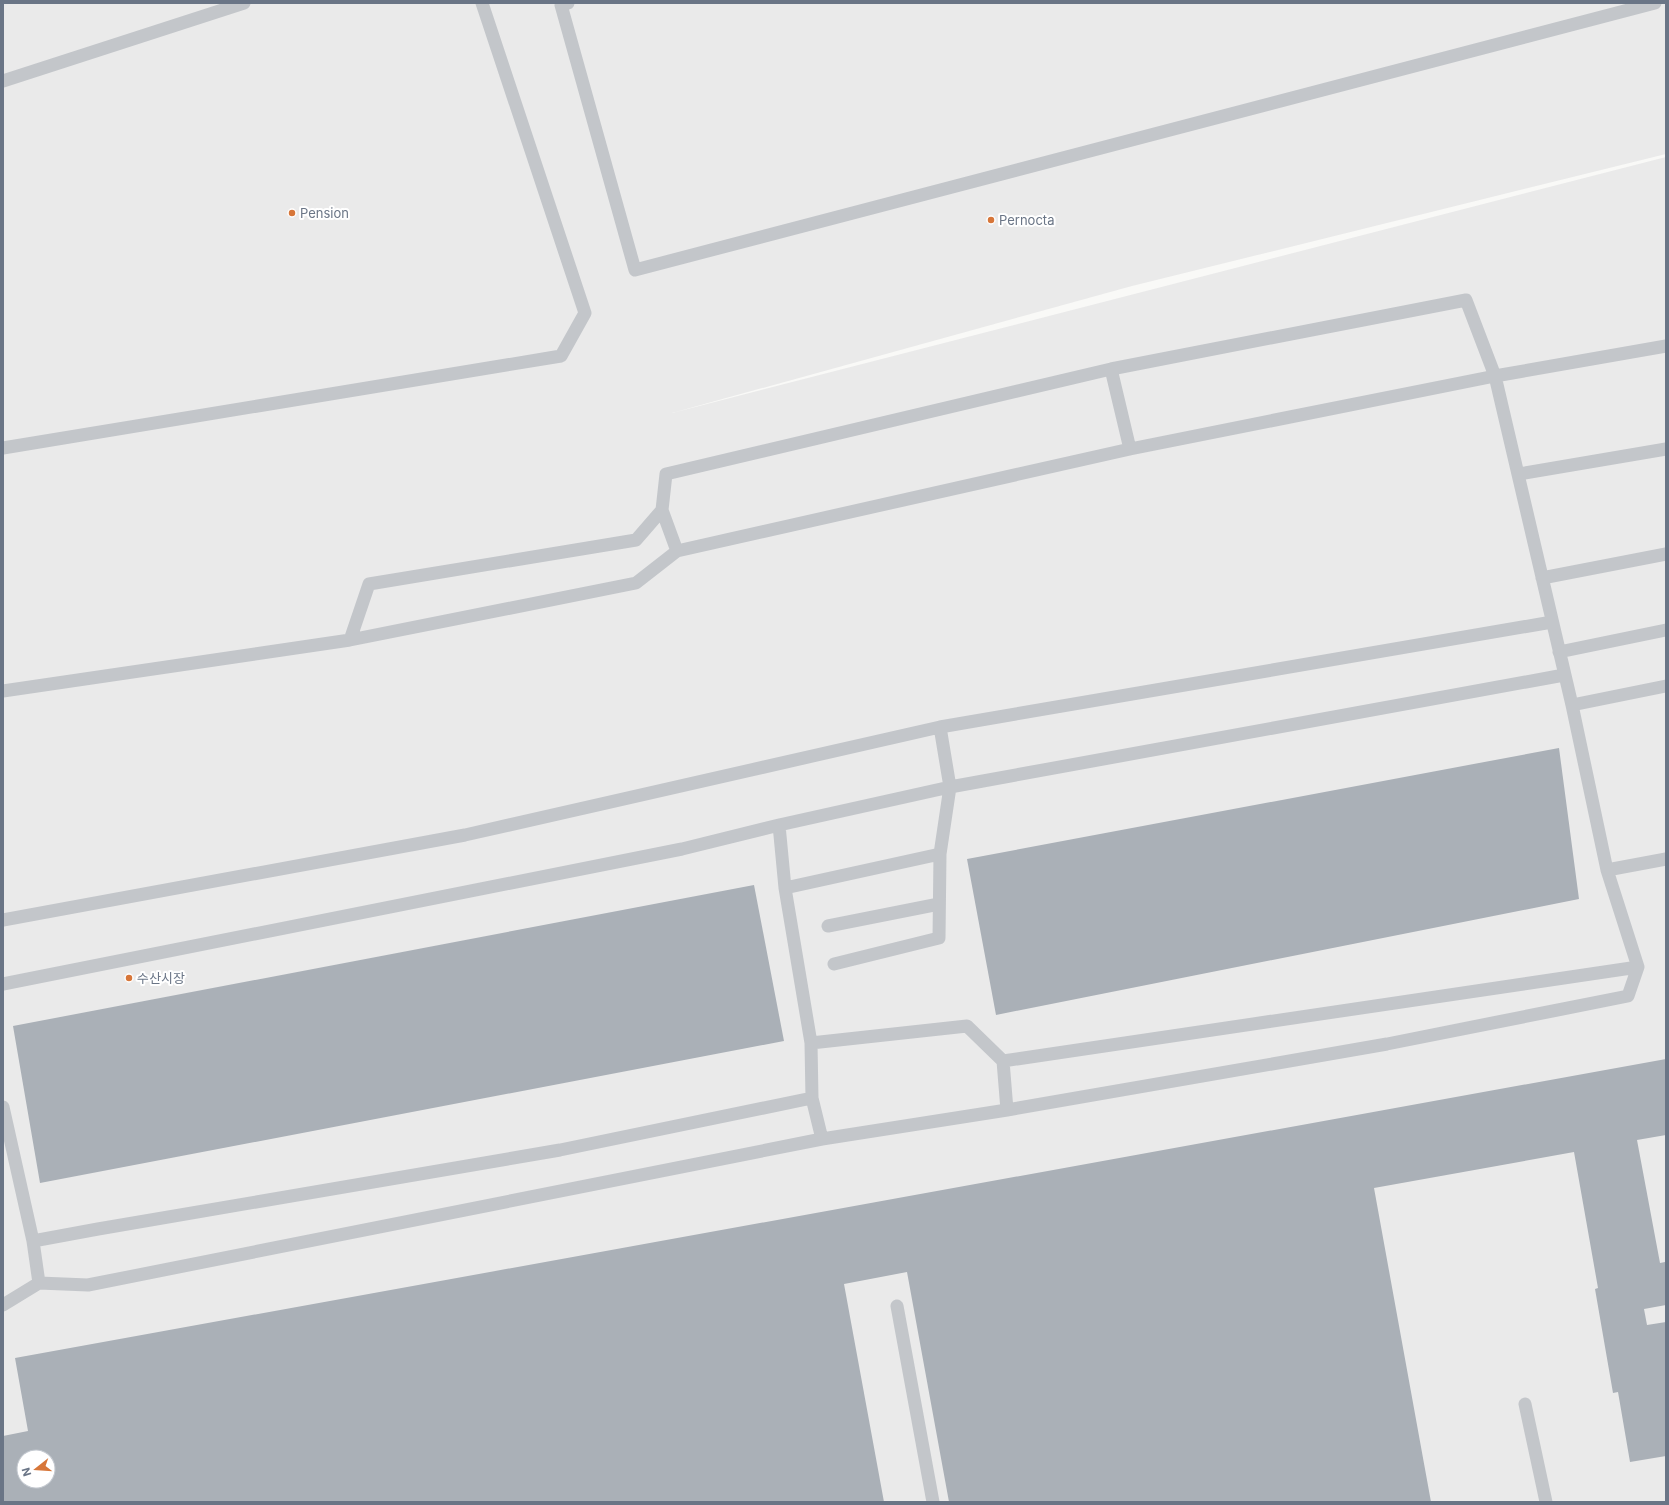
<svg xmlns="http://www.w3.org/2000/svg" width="1669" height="1505" viewBox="0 0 1669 1505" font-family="Inter,'Noto Sans KR',sans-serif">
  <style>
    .built { fill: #eaeaea; fill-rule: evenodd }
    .building { fill: #aab0b7; fill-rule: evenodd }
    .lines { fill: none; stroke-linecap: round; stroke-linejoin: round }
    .service { stroke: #c3c6ca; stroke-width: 13 }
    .poi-dot { fill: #d77639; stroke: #fff; stroke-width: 1.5 }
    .labels { text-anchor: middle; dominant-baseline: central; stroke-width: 4; stroke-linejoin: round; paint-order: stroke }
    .poi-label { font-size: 13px; fill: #6a7586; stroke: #fff; text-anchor: start }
  </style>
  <rect width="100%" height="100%" fill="#f9f9f7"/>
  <path class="built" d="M3,3H1666V154L1132,286L672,413L1666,157V1502H3ZM24,1457H48V1481H24Z"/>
  <path class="building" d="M1559,748L1579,899L996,1015L967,859Z
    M754,885L784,1041L40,1183L13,1026Z
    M1666,1059V1135L1637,1140L1660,1263L1665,1262L1666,1268V1305L1644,1309L1647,1325L1666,1322V1456L1630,1462L1618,1392L1613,1393L1595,1289L1598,1288L1574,1152L1374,1188L1431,1502H949L907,1272L844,1284L884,1502H3V1436L28,1431L15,1358ZM24,1457H48V1481H24Z"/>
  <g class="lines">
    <path class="service" d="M568,3L561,5L635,270L1655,3
      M3,81L244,3
      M1111,369L1130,449
      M3,448L561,356L585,313L482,3
      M1519,474L1666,449
      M677,551L662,510L666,474L1111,369L1466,300L1495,376L1666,346
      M1542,578L1666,554
      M350,640L369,584L636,540L662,510
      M1559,652L1666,630
      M3,691L350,640L636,583L677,551L1130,449L1495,376L1572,705L1607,870L1638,967L1628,996L1387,1044L1007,1110L822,1139L88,1285L39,1283L3,1305
      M1572,705L1666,686
      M779,825L785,888L811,1043L812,1098L822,1139
      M1607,870L1666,859
      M785,888L940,854L950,787L940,727L1552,622
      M3,920L465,835L940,727
      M828,926L939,904
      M834,964L939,938L940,854
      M3,984L682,849L779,825L950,787L1564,675
      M811,1043L967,1026L1003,1061L1638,967
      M1003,1061L1007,1110
      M3,1107L33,1241L39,1283
      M33,1241L98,1229L560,1150L812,1098
      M897,1306L933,1502
      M1525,1404L1546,1502"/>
  </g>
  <g class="poi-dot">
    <circle cx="292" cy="213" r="4"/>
    <circle cx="991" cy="220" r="4"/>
    <circle cx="129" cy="978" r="4"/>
  </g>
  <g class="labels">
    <g class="poi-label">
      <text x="300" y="213">Pension</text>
      <text x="999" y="220">Pernocta</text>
      <text x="137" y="978">수산시장</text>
    </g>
  </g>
  <rect width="1669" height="1505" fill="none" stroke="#6a7586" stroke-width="8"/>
  <g transform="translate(36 1469) rotate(253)"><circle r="19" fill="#ffffff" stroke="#c3c8cf"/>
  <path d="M0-3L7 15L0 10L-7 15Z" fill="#d77639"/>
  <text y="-6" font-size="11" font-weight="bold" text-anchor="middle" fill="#6a7586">N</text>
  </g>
</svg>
